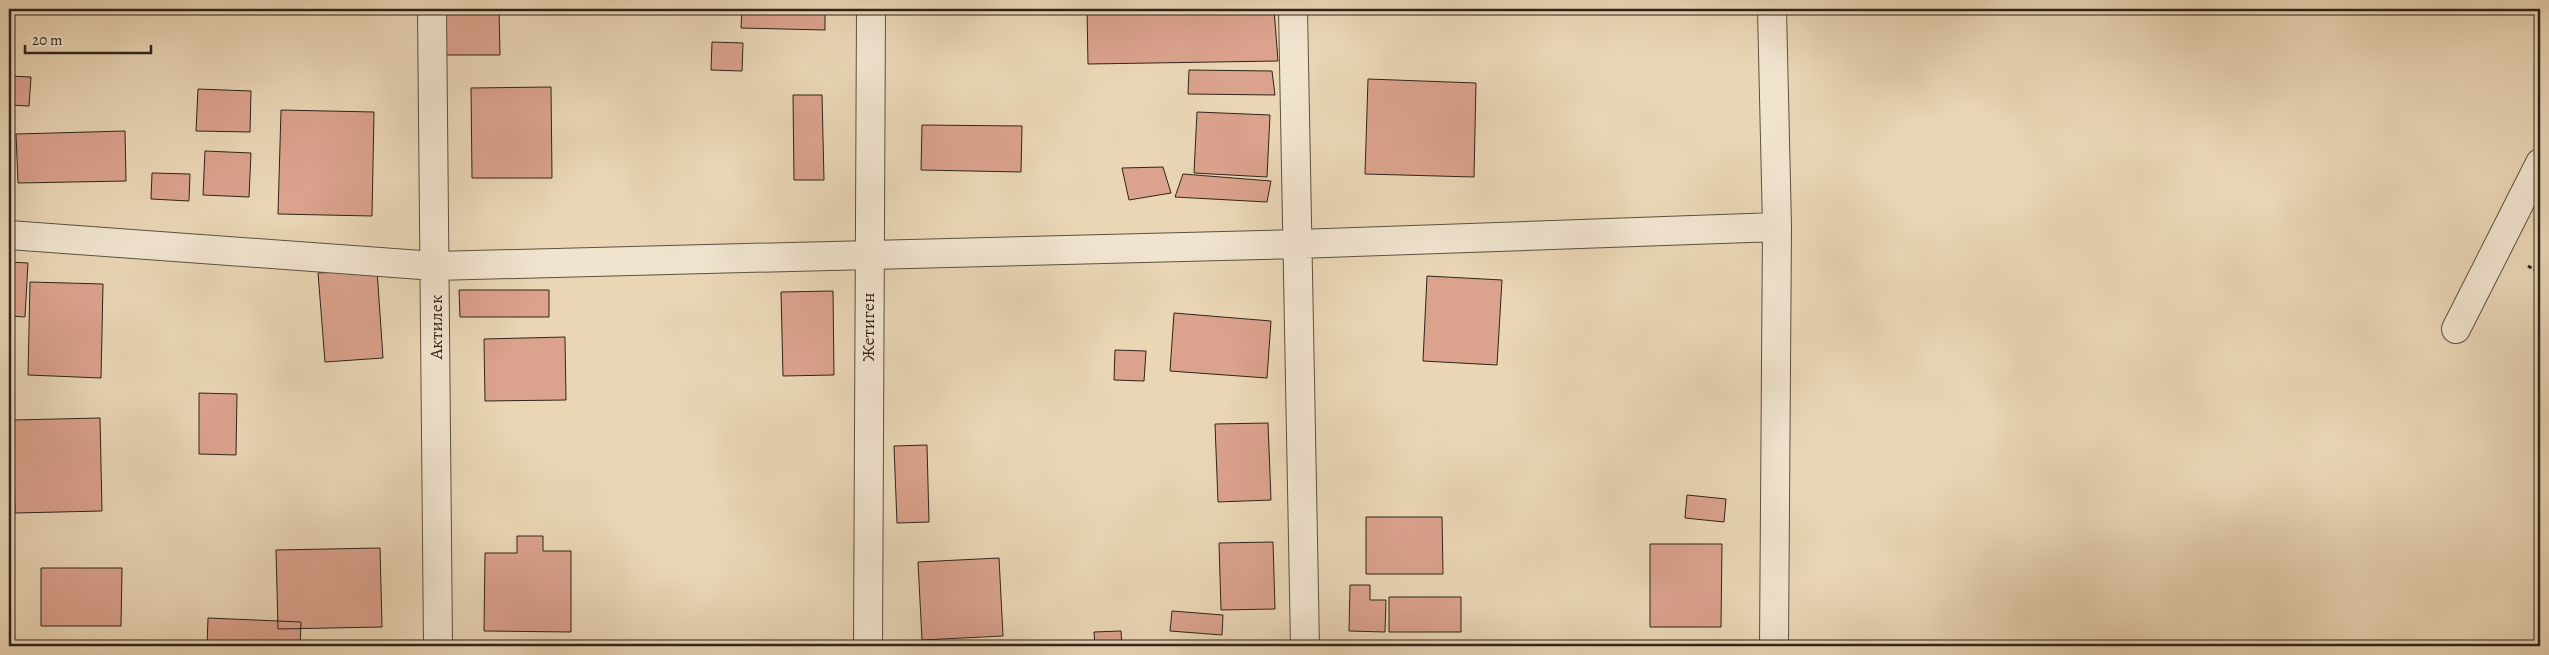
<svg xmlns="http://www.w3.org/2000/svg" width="2549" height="655" viewBox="0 0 2549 655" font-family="Alegreya,serif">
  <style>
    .building { fill: #dba28d; stroke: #2f241b }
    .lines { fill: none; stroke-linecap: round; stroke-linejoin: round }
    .street-casing { stroke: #5e5042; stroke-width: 30 }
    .path { stroke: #2f241b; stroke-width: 3; stroke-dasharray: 4 2.5; stroke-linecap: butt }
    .street { stroke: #f1e4cf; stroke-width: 28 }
    .labels { text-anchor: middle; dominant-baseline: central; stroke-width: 5; stroke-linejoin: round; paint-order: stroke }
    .street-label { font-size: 18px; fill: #2f241b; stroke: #f1e4cf }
  </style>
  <rect width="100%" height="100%" fill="#ead6b5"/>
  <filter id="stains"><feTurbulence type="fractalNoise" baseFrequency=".004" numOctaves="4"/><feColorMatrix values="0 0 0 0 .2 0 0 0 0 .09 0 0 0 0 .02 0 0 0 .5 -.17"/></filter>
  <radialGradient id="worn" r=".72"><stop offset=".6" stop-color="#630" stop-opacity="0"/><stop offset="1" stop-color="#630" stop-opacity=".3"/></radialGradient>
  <path class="building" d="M445,9H499L500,55H445Z
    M742,9H825V30L741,28Z
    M1087,9H1274L1278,61L1088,64Z
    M712,42L743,43L742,71L711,70Z
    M1189,70L1272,71L1275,95L1188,94Z
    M9,76L31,77L29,106L9,105Z
    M1368,79L1476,83L1474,177L1365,174Z
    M551,87L552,178H472L471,88Z
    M198,89L251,91L250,132L196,131Z
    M793,95H822L824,180H794Z
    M281,110L374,112L372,216L278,214Z
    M1197,112L1270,115L1267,177L1194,173Z
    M922,125L1022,126L1021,172L921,170Z
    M125,131L126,181L18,183L16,134Z
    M205,151L251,153L249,197L203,195Z
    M1163,167L1171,193L1129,200L1122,168Z
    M152,173L190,174L189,201L151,199Z
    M1183,174L1271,181L1267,202L1175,197Z
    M9,262L28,263L25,317L9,316Z
    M377,270L383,358L325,362L318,273Z
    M1427,276L1502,280L1497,365L1423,361Z
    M30,282L103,284L101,378L28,375Z
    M459,290H549V317H460Z
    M833,291L834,375L783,376L781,292Z
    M1174,313L1271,321L1267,378L1170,371Z
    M565,337L566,400L485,401L484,339Z
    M1115,350L1146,351L1144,381L1114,380Z
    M199,393L237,394L236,455L199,454Z
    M100,418L102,511L15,513L13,420Z
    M1268,423L1271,500L1218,502L1215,424Z
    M927,445L929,522L897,523L894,446Z
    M1687,495L1726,499L1724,522L1685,518Z
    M1366,517H1442L1443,574H1366Z
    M517,536H543V551H571V632L484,631L485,553H517Z
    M1273,542L1275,609L1221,610L1219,543Z
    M1650,544H1722L1721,627H1650Z
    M380,548L382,627L278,629L276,550Z
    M999,558L1003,636L922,640L918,562Z
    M41,568H122L121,626H41Z
    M1350,585H1370V600H1386L1385,632L1349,631Z
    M1389,597H1461V632H1389Z
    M1172,611L1223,615L1222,635L1170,631Z
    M208,618L301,622L300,646H207Z
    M1121,631L1122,646H1095L1094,632Z"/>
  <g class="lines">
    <defs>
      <path id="street" d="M432,9L438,646
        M1293,9L1305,646
        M1772,9L1777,227L1774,646
        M9,235L435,266L1298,244L1777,227
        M2456,329L2540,163
        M868,646L871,9"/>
    </defs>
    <use href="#street" class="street-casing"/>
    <path class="path" d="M2528,266L2540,273"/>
    <use href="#street" class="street"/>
  </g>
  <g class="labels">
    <g class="street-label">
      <text transform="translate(436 327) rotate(-90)">Актилек</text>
      <text transform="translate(868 327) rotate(-90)">Жетиген</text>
    </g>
  </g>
  <rect width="2549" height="655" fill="none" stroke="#ead6b5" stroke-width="30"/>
  <rect x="10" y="10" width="2529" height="635" fill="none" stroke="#2f241b" stroke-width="2.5"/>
  <rect x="15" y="15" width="2519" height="625" fill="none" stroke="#2f241b"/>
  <path d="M25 45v8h126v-8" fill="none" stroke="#2f241b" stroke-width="2.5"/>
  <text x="32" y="45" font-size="15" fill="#2f241b" stroke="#f1e4cf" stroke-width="4" paint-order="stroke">20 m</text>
  <rect width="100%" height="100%" filter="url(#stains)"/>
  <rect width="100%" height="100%" fill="url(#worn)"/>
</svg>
